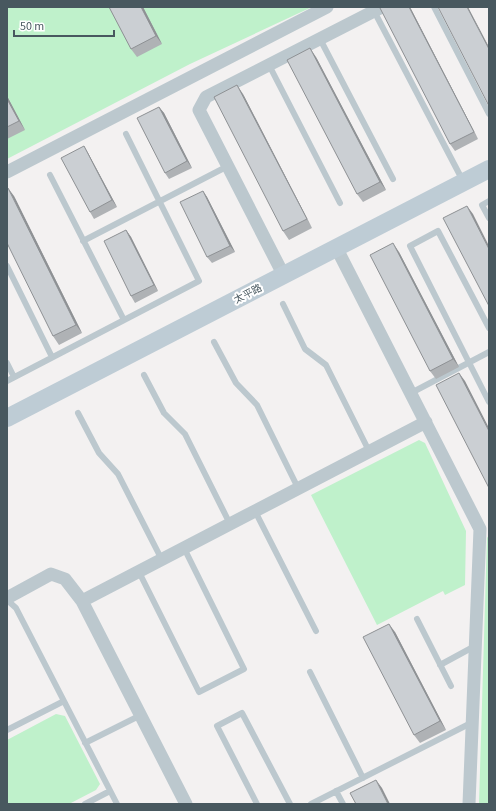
<svg xmlns="http://www.w3.org/2000/svg" width="496" height="811" viewBox="0 0 496 811" font-family="'Source Sans 3','Noto Sans SC',sans-serif">
  <style>
    .green { fill: #bff1cb }
    .lines { fill: none; stroke-linecap: round; stroke-linejoin: round }
    .lane { stroke: #bcc8ce; stroke-width: 6 }
    .street { stroke: #bcc8ce; stroke-width: 13 }
    .secondary { stroke: #beccd5; stroke-width: 18 }
    .wall { fill: #afb2b5 }
    .shaded-wall { fill: #8e9194 }
    .building { fill: #cbcfd3; stroke: #8e9194 }
    .labels { text-anchor: middle; dominant-baseline: central; stroke-width: 4; stroke-linejoin: round; paint-order: stroke }
    .street-label { font-size: 10px; fill: #48585f; stroke: #fff }
  </style>
  <rect width="100%" height="100%" fill="#f3f1f1"/>
  <path class="green" d="M7,7H312L190,64L7,159Z
    M419,440L425,443L466,531L465,585L445,595L443,591L377,625L311,495Z
    M489,535V804H479L487,538Z
    M56,714L65,716L100,784L96,790L69,804H7V740Z"/>
  <g class="lines">
    <path class="lane" d="M434,7L489,114
      M374,11L463,181
      M320,39L393,179
      M269,65L340,203
      M50,175L124,320
      M489,201L482,205L489,218
      M83,241L228,166
      M7,266L52,357
      M283,304L305,349L326,365L369,451
      M489,328L438,231L410,246L489,402
      M214,342L236,383L257,405L298,488
      M7,363L14,377
      M144,375L164,413L185,434L230,524
      M7,381L199,281L126,134
      M411,393L489,352
      M78,413L99,453L118,474L162,560
      M255,511L316,631
      M139,572L199,692L244,669L184,548
      M7,600L16,608L117,804
      M417,619L451,686
      M440,665L475,646
      M310,672L363,778
      M7,730L64,701
      M85,743L141,715
      M336,791L343,804
      M85,804L110,791
      M257,804L217,726L242,713L290,804
      M311,804L471,723"/>
    <path class="street" d="M7,172L327,7
      M337,249L480,529L469,804
      M284,276L199,110L206,97L382,7
      M7,598L51,574L65,579L82,601
      M186,804L82,601L426,422"/>
    <path class="secondary" d="M7,418L489,169"/>
  </g>
  <path class="wall" d="M109,7H143L162,44L137,57L131,49Z
    M410,7L478,139L455,151L450,144Z
    M316,57L386,190L363,202L357,194Z
    M243,94L312,228L289,240L283,231Z
    M7,96L25,130L7,139Z
    M159,107L164,113L192,168L169,179L165,173Z
    M84,146L88,153L117,207L94,219L90,212Z
    M203,191L207,197L235,252L212,263L207,257Z
    M14,196L82,333L59,345L53,336Z
    M126,230L131,237L158,291L135,303L131,296Z
    M399,252L459,367L436,379L430,371Z
    M395,632L446,730L420,743L414,735Z"/>
  <path class="shaded-wall" d="M141,7H143L162,44L156,36Z
    M409,7H410L478,139L474,132Z
    M467,7H468L489,47V49Z
    M310,48L316,57L386,190L380,182Z
    M237,85L243,94L312,228L307,219Z
    M7,96L25,130L19,121L7,99Z
    M159,107L164,113L192,168L187,161Z
    M84,146L88,153L117,207L112,200Z
    M8,188L14,196L82,333L76,325Z
    M203,191L207,197L235,252L230,246Z
    M467,206L473,214L489,246V249Z
    M126,230L131,237L158,291L154,285Z
    M393,243L399,252L459,367L453,359Z
    M459,373L465,381L489,428V431Z
    M389,624L395,632L446,730L440,721Z
    M376,780L382,788L390,804H388Z"/>
  <path class="building" d="M109,7H141L156,36L131,49Z
    M381,7H409L474,132L450,144L380,8Z
    M438,7H467L489,49V106Z
    M310,48L380,182L357,194L287,60Z
    M237,85L307,219L283,231L214,97Z
    M7,99L19,121L7,127Z
    M159,107L187,161L165,173L137,118Z
    M84,146L112,200L90,212L61,158Z
    M8,188L76,325L53,336L7,243V189Z
    M203,191L230,246L207,257L180,202Z
    M467,206L489,249V306L443,218Z
    M126,230L154,285L131,296L104,241Z
    M393,243L453,359L430,371L370,255Z
    M459,373L489,431V488L436,385Z
    M389,624L440,721L414,735L363,637Z
    M376,780L388,804H356L350,793Z"/>
  <g class="labels">
    <g class="street-label">
      <text transform="translate(248 294) rotate(-27)">太平路</text>
    </g>
  </g>
  <rect width="496" height="811" fill="none" stroke="#48585f" stroke-width="16"/>
  <path d="M14 30v6h100v-6" fill="none" stroke="#48585f" stroke-width="2"/>
  <text x="20" y="30" font-size="12" fill="#48585f" stroke="#ffffff" stroke-width="3" paint-order="stroke">50 m</text>
</svg>
